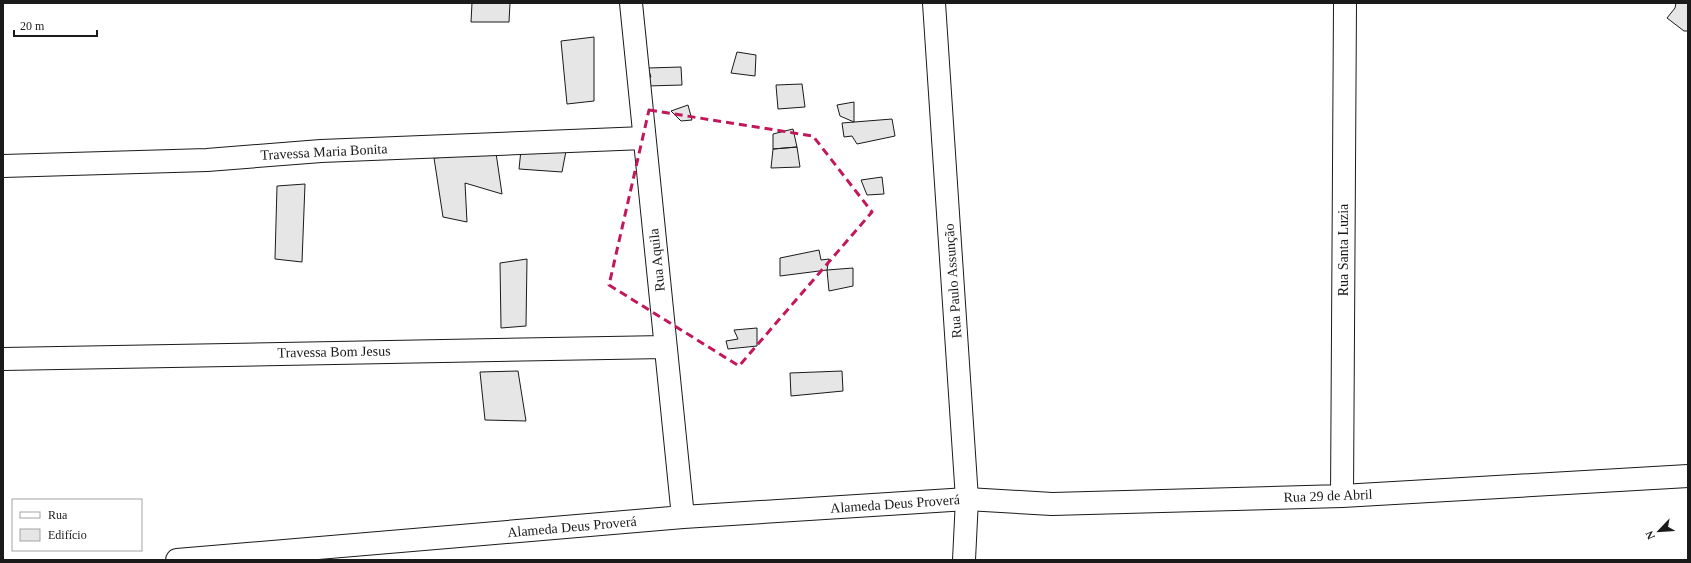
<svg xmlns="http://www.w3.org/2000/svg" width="1691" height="563" viewBox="0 0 1691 563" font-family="'Times New Roman',serif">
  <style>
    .building { fill: #e6e6e6; stroke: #1a1a1a }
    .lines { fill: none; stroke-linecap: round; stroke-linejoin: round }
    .street-casing { stroke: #1a1a1a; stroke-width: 24 }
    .secondary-casing { stroke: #1a1a1a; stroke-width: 24 }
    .street { stroke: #fff; stroke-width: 22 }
    .secondary { stroke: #fff; stroke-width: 22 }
    .marked { fill: none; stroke: #c2185b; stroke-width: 3; stroke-dasharray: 8 5; stroke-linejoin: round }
    .labels { text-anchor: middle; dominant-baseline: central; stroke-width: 3; stroke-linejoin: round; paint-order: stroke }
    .street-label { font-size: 14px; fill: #1a1a1a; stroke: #fff }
  </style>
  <rect width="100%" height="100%" fill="#fff"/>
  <path class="building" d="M472,3H510L509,22H471Z
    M1676,3H1688V31H1684L1667,18L1675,8Z
    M594,37V101L567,104L561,41Z
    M737,52L756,55L755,76L731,73Z
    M681,67L682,85L647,86L645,78L651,77L648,68Z
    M802,84L805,107L778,109L776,85Z
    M854,102V122L840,116L837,105Z
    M688,105L692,120L681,121L671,111Z
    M892,119L895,136L857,144L852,136L844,137L842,123Z
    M793,129L797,147L773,149V134Z
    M797,147L800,167L771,168L773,149Z
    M521,150L566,151L562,172L519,169Z
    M496,153L502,194L465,183L467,222L443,217L434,158Z
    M882,177L884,194L867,195L861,180Z
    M305,184L302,262L275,259L277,186Z
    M819,250L821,260L829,259L827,270L780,276V258Z
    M527,259L526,326L501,328L500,263Z
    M853,268V286L829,291L827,270Z
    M757,328V346L728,349L726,341L738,339L734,330Z
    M518,371L526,421L485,420L480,372Z
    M842,371L843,391L791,396L790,373Z"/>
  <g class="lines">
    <defs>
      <path id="street" d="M631,3L683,517
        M3,166L207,160L321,151L644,138
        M3,359L665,347
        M1342,496L1345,3
        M177,560L683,517L967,499L1052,504L1342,496L1688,476"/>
      <path id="secondary" d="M934,3L967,499L964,560"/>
    </defs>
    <use href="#street" class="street-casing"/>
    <use href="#secondary" class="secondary-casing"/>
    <use href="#street" class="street"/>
    <use href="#secondary" class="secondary"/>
  </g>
  <path class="marked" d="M649,110L813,136L872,212L739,366L609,285Z"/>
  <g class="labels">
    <g class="street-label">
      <text transform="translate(324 152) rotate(-3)">Travessa Maria Bonita</text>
      <text transform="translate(1343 250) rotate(-90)">Rua Santa Luzia</text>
      <text transform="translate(657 260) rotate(-96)">Rua Aquila</text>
      <text transform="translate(953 281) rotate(-94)">Rua Paulo Assunção</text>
      <text transform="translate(334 352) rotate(-1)">Travessa Bom Jesus</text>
      <text transform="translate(1328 496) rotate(-2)">Rua 29 de Abril</text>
      <text transform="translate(895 504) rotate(-4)">Alameda Deus Proverá</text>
      <text transform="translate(572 527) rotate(-5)">Alameda Deus Proverá</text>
    </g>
  </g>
  <rect width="1691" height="563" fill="none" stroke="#1a1a1a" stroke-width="8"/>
  <rect x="12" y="499" width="130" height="52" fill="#ffffff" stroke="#a3a3a3"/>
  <rect x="20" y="512" width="20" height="6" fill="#ffffff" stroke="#a3a3a3"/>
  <text x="48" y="519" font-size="12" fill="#1a1a1a">Rua</text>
  <rect x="20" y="529" width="20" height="12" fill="#e6e6e6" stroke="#a3a3a3"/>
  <text x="48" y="539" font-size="12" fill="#1a1a1a">Edifício</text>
  <g transform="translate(1659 531) rotate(245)" stroke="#ffffff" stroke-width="3" paint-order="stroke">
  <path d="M0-3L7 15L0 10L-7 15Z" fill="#1a1a1a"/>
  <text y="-6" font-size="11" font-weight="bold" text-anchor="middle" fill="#1a1a1a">N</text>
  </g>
  <path d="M14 30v6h83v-6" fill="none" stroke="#1a1a1a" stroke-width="2"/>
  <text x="20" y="30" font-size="12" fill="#1a1a1a" stroke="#ffffff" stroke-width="3" paint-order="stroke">20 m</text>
</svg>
